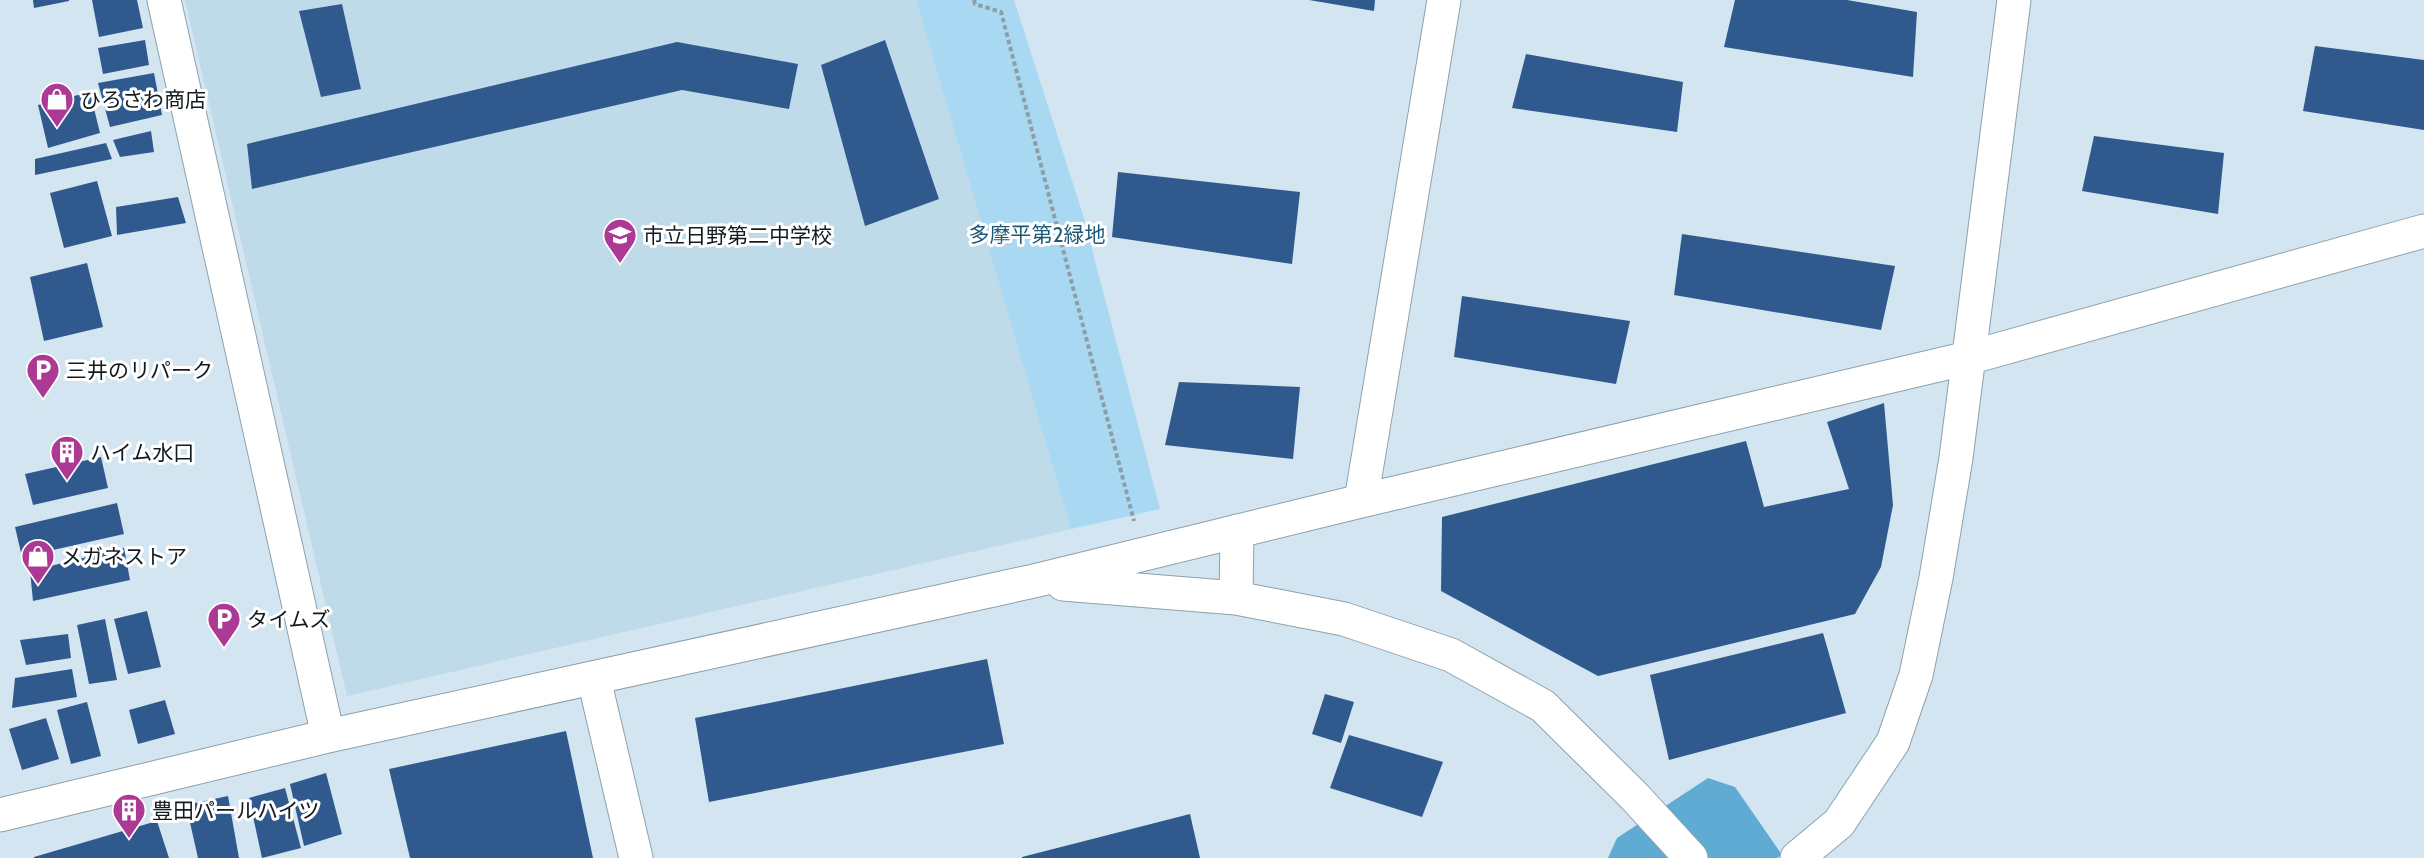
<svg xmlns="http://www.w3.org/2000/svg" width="2424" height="858" viewBox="0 0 2424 858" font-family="Cabin,'Noto Sans JP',sans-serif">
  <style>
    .built { fill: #bfdae9 }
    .green { fill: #a9d8f2 }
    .forest { fill: #60abd3 }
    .building { fill: #305a8d }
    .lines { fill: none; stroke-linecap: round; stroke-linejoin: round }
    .minor-casing { stroke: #8fa1ab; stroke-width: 35 }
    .path { stroke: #8e9da6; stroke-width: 4; stroke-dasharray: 4.5 3; stroke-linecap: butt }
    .minor { stroke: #fff; stroke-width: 33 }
    .labels { text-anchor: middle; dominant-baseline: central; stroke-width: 6; stroke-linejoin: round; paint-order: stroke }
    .poi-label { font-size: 21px; fill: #131a1e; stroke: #fff; text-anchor: start }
    .park-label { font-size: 21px; fill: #1d5874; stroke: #fff }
  </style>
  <rect width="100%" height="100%" fill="#d2e5f0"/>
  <path class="built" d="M185,0H916L1071,529L347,696Z"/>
  <path class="green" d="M916,0H1014L1083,215L1160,509L1071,529Z"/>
  <path class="forest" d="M1708,778L1735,787L1782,855L1777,858H1608L1617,838Z"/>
  <path class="building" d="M33,0H69V1L34,8Z
    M92,0H137L143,28L99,37Z
    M1309,0H1375L1374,11Z
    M1735,0H1847L1917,12L1913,77L1724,47Z
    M342,4L361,89L321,97L299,11Z
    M145,40L149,65L103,74L98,48Z
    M885,40L939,199L865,226L821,65Z
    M677,42L798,64L789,109L682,90L252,189L247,144Z
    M2315,46L2424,60V130L2303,111Z
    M1526,54L1683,82L1677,132L1512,108Z
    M154,73L162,115L110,127L98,83Z
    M90,92L100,133L48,148L38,105Z
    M151,131L154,152L120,157L113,140Z
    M2094,136L2224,153L2218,214L2082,191Z
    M106,143L112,159L35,175V159Z
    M1118,172L1300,192L1292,264L1112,237Z
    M97,181L112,236L64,248L50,193Z
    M178,197L186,223L117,235L116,207Z
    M1682,234L1895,266L1881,330L1674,295Z
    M87,263L103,327L44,341L30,277Z
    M1462,296L1630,321L1616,384L1454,357Z
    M1179,382L1300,387L1293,459L1165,445Z
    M1884,403L1893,505L1881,567L1855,614L1598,676L1441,591L1442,517L1746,441L1764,507L1849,489L1827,422Z
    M101,457L108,488L33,505L25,474Z
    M117,503L124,534L22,557L15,527Z
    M124,548L130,580L33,601L30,571Z
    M147,611L161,667L128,674L114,619Z
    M105,619L117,680L89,684L77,625Z
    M1823,633L1846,713L1669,760L1650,675Z
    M68,634L71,658L26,665L20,640Z
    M987,659L1004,744L709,802L695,718Z
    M72,669L77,697L12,708L15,678Z
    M1325,694L1354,702L1341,743L1312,734Z
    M165,700L175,734L138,744L129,710Z
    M87,702L101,756L71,764L57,710Z
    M46,718L59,759L22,770L9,729Z
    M566,731L593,858H410L389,769Z
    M1349,735L1443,762L1422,817L1330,788Z
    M326,773L342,834L304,846L290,784Z
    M285,788L301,848L262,858L249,798Z
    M228,796L239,858H198L186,805Z
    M1190,814L1200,858H1022V857Z
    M157,821L169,858H34V857Z"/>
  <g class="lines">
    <defs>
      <path id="minor" d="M164,0L328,736
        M1361,501L1444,0
        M1063,584L1236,598L1344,619L1451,655L1543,706L1635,797L1691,858
        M1236,598L1237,531
        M594,679L636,858
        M0,815L328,736L1034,581L1361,501L1968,358L2424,231
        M1797,858L1839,823L1893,742L1916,675L1936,578L1956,458L2014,0"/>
    </defs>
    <use href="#minor" class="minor-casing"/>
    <path class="path" d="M974,0L975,4L1001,12L1134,521"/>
    <use href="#minor" class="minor"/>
  </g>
  <defs>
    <symbol id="shop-pin" viewBox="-11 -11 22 30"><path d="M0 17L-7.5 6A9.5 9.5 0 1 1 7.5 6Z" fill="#ac3a94" stroke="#fff"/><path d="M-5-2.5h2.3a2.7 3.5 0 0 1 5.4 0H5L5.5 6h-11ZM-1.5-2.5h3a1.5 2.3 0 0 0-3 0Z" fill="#fff"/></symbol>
    <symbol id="school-pin" viewBox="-11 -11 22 30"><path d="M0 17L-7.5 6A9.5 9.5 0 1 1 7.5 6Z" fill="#ac3a94" stroke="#fff"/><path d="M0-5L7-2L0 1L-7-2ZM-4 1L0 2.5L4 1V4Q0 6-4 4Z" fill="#fff"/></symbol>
    <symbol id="parking-pin" viewBox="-11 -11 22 30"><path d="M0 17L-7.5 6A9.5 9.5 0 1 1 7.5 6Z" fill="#ac3a94" stroke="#fff"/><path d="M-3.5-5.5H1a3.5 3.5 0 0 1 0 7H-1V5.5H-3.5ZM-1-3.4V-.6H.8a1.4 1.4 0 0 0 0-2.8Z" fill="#fff"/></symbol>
    <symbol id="building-pin" viewBox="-11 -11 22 30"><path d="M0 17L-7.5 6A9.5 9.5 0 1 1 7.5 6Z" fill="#ac3a94" stroke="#fff"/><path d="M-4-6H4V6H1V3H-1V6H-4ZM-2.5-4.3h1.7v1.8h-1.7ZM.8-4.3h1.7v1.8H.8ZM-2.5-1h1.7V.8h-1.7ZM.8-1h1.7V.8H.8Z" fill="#fff"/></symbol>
  </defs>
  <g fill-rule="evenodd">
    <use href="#shop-pin" x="38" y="80" width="38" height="52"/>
    <use href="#school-pin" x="601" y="216" width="38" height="52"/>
    <use href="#parking-pin" x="24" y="351" width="38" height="52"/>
    <use href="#building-pin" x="48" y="433" width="38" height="52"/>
    <use href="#shop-pin" x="19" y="537" width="38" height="52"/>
    <use href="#parking-pin" x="205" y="600" width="38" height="52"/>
    <use href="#building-pin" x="110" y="791" width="38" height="52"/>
  </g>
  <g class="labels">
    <g class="poi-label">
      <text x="80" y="99">ひろさわ商店</text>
      <text x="643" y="235">市立日野第二中学校</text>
      <text x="66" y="370">三井のリパーク</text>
      <text x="90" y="452">ハイム水口</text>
      <text x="61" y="556">メガネストア</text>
      <text x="247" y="619">タイムズ</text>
      <text x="152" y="810">豊田パールハイツ</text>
    </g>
    <g class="park-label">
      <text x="1037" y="234">多摩平第2緑地</text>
    </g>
  </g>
</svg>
